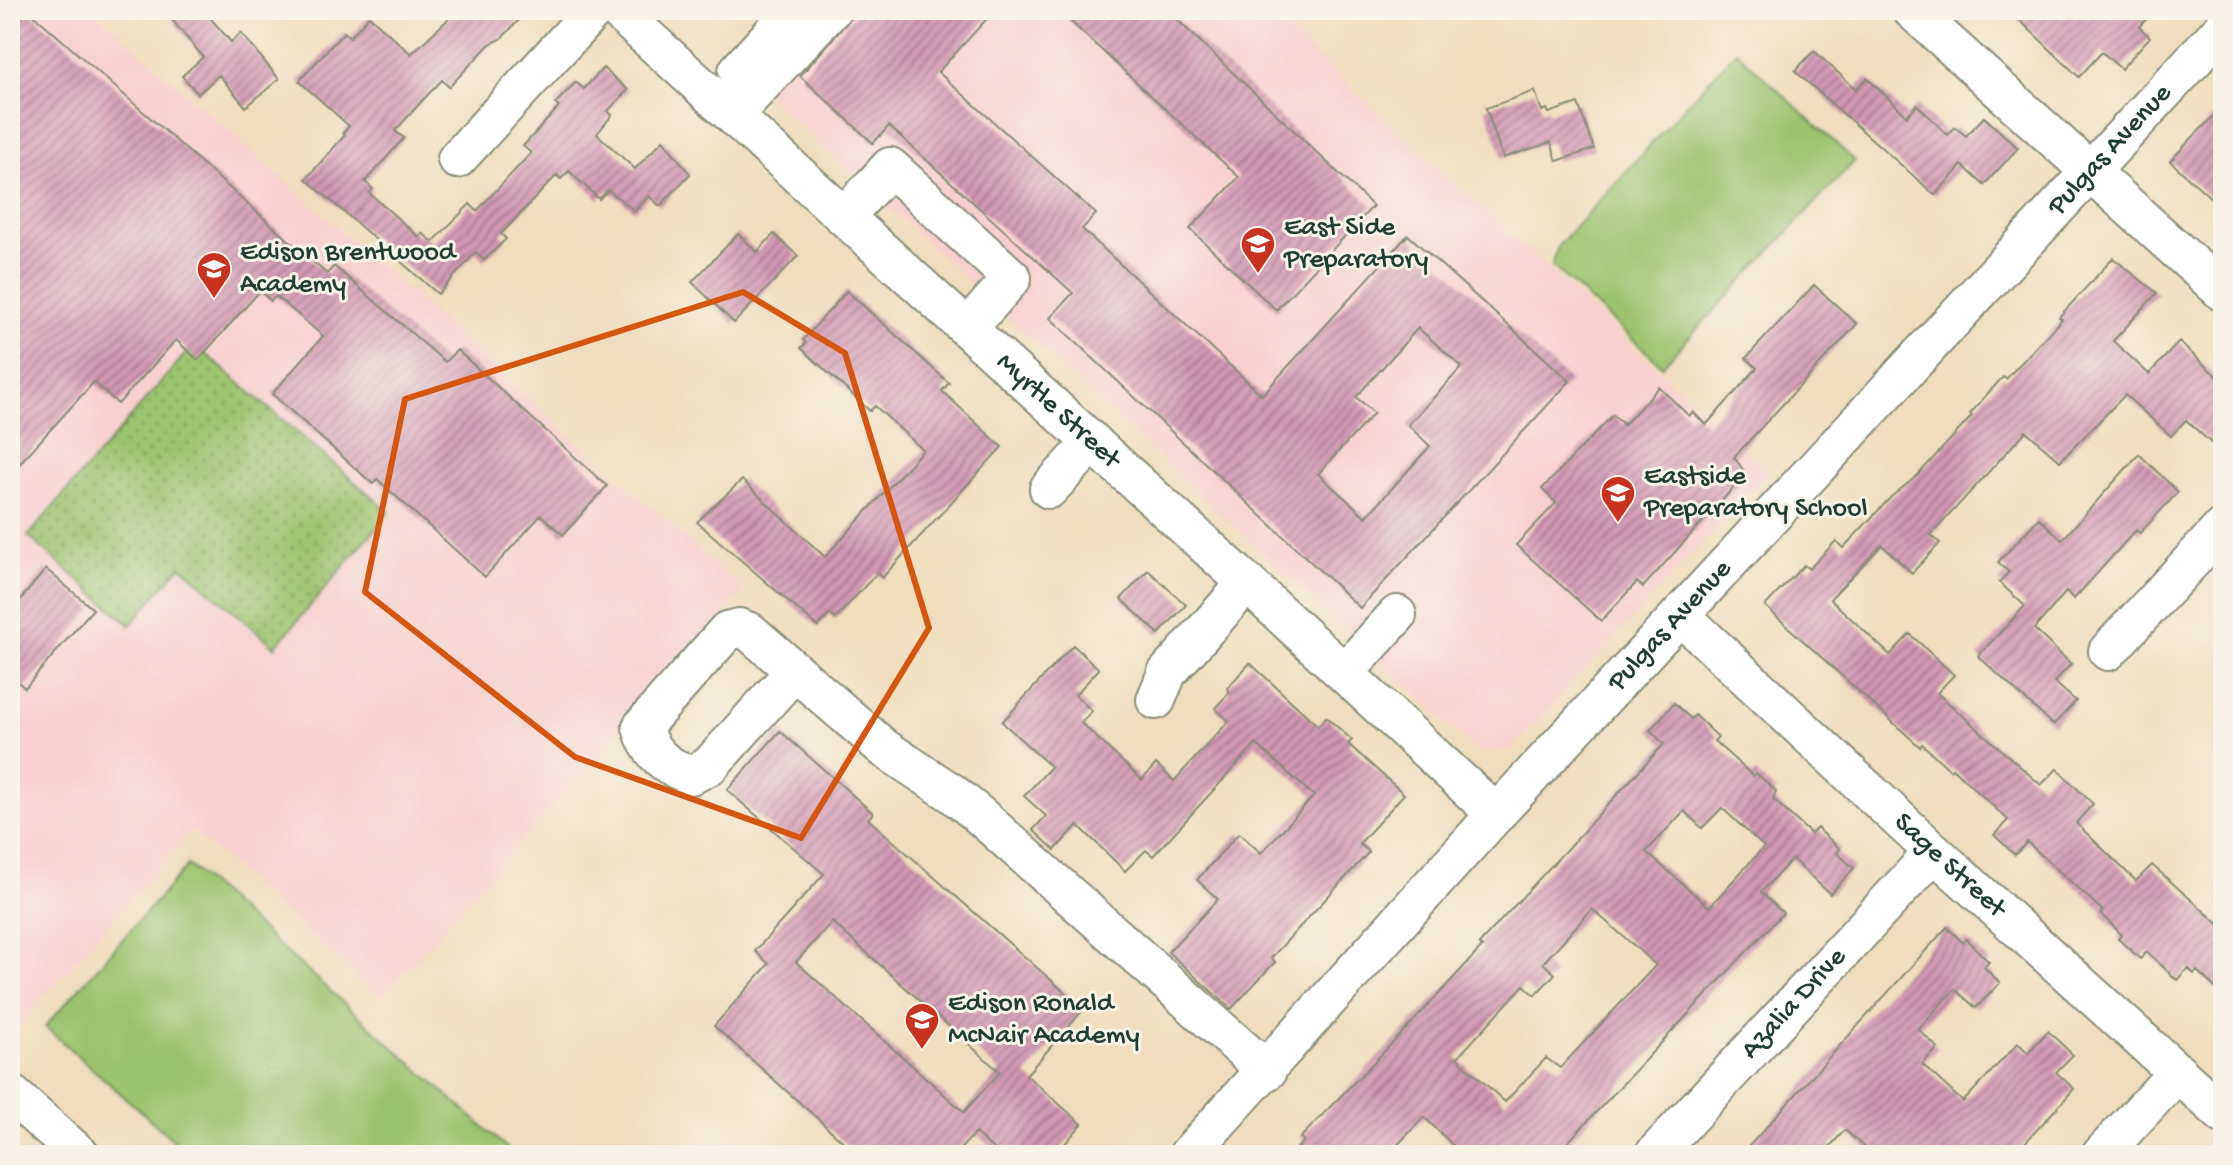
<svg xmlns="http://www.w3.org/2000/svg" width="2233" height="1165" viewBox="0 0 2233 1165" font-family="'Gochi Hand',sans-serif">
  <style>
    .built { fill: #f7d0cf }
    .green { fill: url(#green-dots); stroke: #5d8050; stroke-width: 2 }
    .pitch { fill: #9bc26d; stroke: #5d8050; stroke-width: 2 }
    .building { fill: url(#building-hatch); fill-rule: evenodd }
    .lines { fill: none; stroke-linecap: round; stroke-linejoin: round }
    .minor-casing { stroke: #888d78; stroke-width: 42 }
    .minor { stroke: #fff; stroke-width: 38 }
    .marked { fill: none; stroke: #d45610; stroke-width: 6; stroke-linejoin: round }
    .labels { text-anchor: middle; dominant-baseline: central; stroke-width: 6; stroke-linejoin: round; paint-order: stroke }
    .street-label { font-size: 28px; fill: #1f3d34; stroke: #f7f3e8 }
    .poi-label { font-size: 28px; fill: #1f3d34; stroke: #f7f3e8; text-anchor: start }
  </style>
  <defs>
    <pattern id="green-dots" width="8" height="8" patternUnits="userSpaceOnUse" patternTransform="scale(2)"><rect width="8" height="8" fill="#9bc26d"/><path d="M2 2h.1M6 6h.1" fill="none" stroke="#7e9f5a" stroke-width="1.8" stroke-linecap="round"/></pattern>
    <pattern id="building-hatch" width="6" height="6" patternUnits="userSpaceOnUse" patternTransform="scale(2)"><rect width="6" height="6" fill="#d196b2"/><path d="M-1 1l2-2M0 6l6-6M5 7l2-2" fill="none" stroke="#a97c92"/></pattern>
  </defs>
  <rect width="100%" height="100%" fill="#f7f3e8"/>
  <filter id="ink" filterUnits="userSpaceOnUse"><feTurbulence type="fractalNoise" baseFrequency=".0125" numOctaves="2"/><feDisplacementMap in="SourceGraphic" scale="16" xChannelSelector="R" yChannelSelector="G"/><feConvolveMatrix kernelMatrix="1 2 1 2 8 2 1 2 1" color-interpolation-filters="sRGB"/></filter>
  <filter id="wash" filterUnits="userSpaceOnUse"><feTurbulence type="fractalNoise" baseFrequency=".006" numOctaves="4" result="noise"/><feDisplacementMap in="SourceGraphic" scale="32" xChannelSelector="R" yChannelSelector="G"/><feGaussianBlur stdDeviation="1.8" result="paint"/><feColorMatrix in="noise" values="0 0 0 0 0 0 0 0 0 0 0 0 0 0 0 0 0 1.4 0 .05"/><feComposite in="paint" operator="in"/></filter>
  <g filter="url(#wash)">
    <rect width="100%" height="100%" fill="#f0ddbd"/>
    <path class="built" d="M10,10H93L744,590L381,998L192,830L10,1035Z
      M811,10H1266L1769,472L1512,748L1495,752L1477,751L749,78Z"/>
    <path class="green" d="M194,344L390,512L275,647L181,566L130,625L28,536Z"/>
    <path class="pitch" d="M1736,51L1855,161L1662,366L1552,266L1558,246Z
      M188,865L515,1155H190L45,1027Z"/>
    <g id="blocks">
      <path class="building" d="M28,10L327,274L334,266L445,362L457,350L607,486L563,535L541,515L485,577L377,479L373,484L272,394L323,336L276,296L271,301L260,291L198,360L176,340L118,404L94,382L10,474V31Z
        M458,10H507L519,20L501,39L490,44L449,87L442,80L420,103L395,131L404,138L365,182L373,189L369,193L419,237L422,233L433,242L470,204L477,211L531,153L523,146L559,107L555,104L576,82L584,89L603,68L628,90L608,111L612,115L597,134L635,169L663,140L690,174L660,206L649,196L635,211L608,190L599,199L569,171L561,179L557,175L501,234L506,239L484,260L476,252L438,294L306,179L345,135L343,133L349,126L299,81L344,32L350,37L369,16L411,54Z
        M858,10H995L938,72L1096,214L1082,229L1262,395L1408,235L1570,381L1360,608L1050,318L1073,293L889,126L873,143L800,76ZM1418,328L1462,367L1408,425L1430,446L1366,517L1318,474L1374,413L1356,397Z
        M1058,10H1167L1373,206L1276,310L1190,229L1239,177Z
        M2009,10H2155L2139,27L2150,37L2121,69L2102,52L2079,77Z
        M206,13L231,42L241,33L279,79L246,107L219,75L198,94L182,76L203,57L172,20Z
        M1814,51L1856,89L1867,78L1907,116L1917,105L1948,135L1955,127L1966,136L1984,117L2018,148L1984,185L1962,165L1935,195L1795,71Z
        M1535,91L1542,111L1547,109L1549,113L1578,103L1594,149L1557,161L1551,142L1503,158L1486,108Z
        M2223,106V209L2170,161Z
        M738,234L757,252L774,234L798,256L734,323L692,282Z
        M2113,258L2157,293L2113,341L2149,374L2179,342L2223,382V454L2186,420L2171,436L2125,395L2060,461L2026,431L1931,535L1940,543L1912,573L1882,545L1830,599L1890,655L1910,634L1954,675L1937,693L2041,785L2057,769L2093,804L2076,823L2136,881L2152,865L2223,928V995L2197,971L2194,974L2188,968L2177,980L2147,952L2140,959L2118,939L2122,935L2101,914L2103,911L2027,842L2015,855L1994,835L2008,820L1952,768L1950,770L1922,744L1920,747L1765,606L1804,565L1809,569L1836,541L1843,548L1891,497L1917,476L1972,416L1970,414L1989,392L2003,377L2006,379L2062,319L2059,317Z
        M1814,285L1857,324L1734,457L1746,474L1643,587L1637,582L1601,621L1516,545L1556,503L1542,489L1613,415L1624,425L1659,387L1689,416L1693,412L1706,425L1757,368L1746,358Z
        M847,291L949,383L942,391L1002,447L882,578L877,573L835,619L830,614L818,627L697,522L742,480L825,557L923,450L875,406L870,411L801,348L806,343L803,340Z
        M2139,454L2178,492L2140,533L2136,530L2074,599L2066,592L2034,629L2071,664L2054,682L2076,701L2053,725L1978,656L2025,606L1999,582L2009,572L1998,562L2039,518L2062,540Z
        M46,569L93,609L25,688L10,675V612Z
        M1148,570L1186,605L1159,634L1121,599Z
        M1073,645L1099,669L1075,695L1092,711L1081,723L1142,780L1156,764L1174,781L1229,721L1215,708L1230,692L1227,688L1250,663L1318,726L1326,717L1352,740L1348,744L1404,794L1359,844L1369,852L1271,958L1275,962L1231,1009L1168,952L1218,899L1197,880L1239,833L1261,853L1314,796L1256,744L1153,856L1146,850L1125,871L1078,825L1055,850L1033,830L1046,816L1024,796L1051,767L1002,722Z
        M1674,703L1691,719L1695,715L1718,737L1714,741L1753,776L1756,773L1776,791L1773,799L1811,834L1817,828L1840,849L1837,853L1854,868L1830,894L1792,859L1761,892L1783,913L1556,1155H1463L1424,1117L1388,1155H1291L1304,1141L1300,1138L1412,1023L1482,947L1479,944L1664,744L1650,730ZM1722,808L1764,847L1709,907L1646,852L1684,811L1702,828ZM1592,909L1656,965L1560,1068L1546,1058L1505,1102L1457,1058L1524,985L1535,995L1555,974L1543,963Z
        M780,731L873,813L868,819L1084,1009L1026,1075L1082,1124L1055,1155H1000L975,1133L955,1155H858L714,1026L769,964L755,951L824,874L727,790ZM832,922L1000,1072L964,1112L796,962Z
        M1947,927L1963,943L1966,939L1989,962L1984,967L2000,983L1976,1008L1955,989L1918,1029L1938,1048L1922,1064L1963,1102L2018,1043L2028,1053L2048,1031L2073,1055L2056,1072L2074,1089L2014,1155H1872L1845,1130L1822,1155H1741Z"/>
    </g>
  </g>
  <g filter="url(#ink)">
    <use href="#blocks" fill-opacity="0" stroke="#888d78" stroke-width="2"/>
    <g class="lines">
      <defs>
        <g id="minor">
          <path id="s1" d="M617,10L1247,583L1496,814"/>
          <path d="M1912,10L2223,292"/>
          <path d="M738,71L794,10"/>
          <path d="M734,114L831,10"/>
          <path d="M457,159L594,10"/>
          <path d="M845,216L890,167L1012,278L968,328"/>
          <path d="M1049,489L1093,442"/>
          <path id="s2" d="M1680,615L1934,852L2223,1114"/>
          <path d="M2108,651L2223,527"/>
          <path d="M793,673L709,766L691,775C666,767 649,753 642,727L727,631L739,628L750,632L885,749L952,793L978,814L1267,1071"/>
          <path d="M1344,673L1397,615"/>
          <path d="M1156,700L1167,673L1247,583"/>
          <path d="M10,1093L80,1155"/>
          <path id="s3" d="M1188,1155L1496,814L2223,28"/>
          <path id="s4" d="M1654,1155L1934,852"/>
          <path d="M2101,1155L2178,1072"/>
        </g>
      </defs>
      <use href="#minor" class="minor-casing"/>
      <use href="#minor" class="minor"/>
    </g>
  </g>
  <path class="marked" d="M743,292L845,353L929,628L801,838L575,757L365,592L405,399Z"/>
  <defs>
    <symbol id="school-pin" viewBox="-11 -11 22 30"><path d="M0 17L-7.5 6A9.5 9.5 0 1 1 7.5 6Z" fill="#c8321e" stroke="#f7f3e8"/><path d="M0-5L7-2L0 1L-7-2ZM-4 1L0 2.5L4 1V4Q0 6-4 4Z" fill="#fff"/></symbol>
  </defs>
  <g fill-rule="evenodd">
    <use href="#school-pin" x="1238" y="224" width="40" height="54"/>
    <use href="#school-pin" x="194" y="249" width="40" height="54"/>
    <use href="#school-pin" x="1598" y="473" width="40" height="54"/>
    <use href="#school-pin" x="902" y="1000" width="40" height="54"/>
  </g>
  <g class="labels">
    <g class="street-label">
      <text stroke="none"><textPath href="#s3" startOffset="1364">Pulgas Avenue</textPath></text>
      <text stroke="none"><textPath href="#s1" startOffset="596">Myrtle Street</textPath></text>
      <text stroke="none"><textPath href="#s3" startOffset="716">Pulgas Avenue</textPath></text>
      <text stroke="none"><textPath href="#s2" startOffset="368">Sage Street</textPath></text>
      <text stroke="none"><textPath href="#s4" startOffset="206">Azalia Drive</textPath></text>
    </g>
    <g class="poi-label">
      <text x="1284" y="228">East Side<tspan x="1284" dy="32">Preparatory</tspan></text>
      <text x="240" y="253">Edison Brentwood<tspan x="240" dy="32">Academy</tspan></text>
      <text x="1644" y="477">Eastside<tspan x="1644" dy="32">Preparatory School</tspan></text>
      <text x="948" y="1004">Edison Ronald<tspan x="948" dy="32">McNair Academy</tspan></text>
    </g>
  </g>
  <rect width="2233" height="1165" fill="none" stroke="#f7f3e8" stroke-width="40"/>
</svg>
